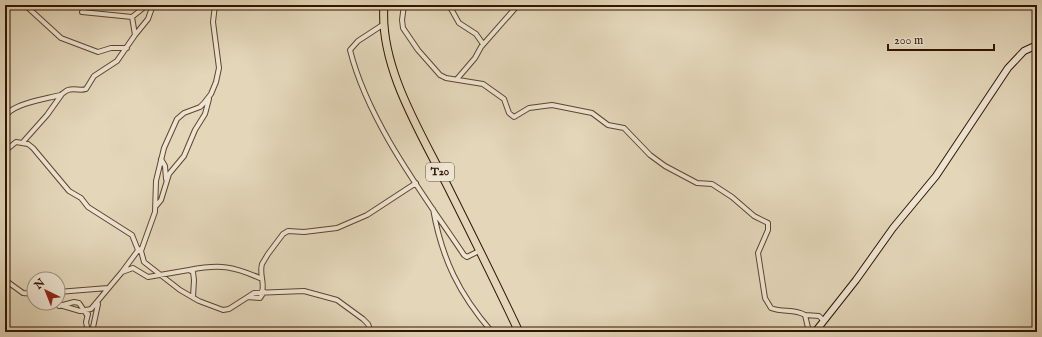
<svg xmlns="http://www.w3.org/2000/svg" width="1042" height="337" viewBox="0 0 1042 337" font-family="'IM FELL English',serif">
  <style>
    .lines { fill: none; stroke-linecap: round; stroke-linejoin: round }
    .street-casing { stroke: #5e452e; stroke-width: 6 }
    .secondary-casing { stroke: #311500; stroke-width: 8 }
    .primary-casing { stroke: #311500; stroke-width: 9 }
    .street { stroke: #ede4d2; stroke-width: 4 }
    .secondary { stroke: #ede4d2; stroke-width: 6 }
    .primary { stroke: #e3d6b9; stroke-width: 7 }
    .labels { text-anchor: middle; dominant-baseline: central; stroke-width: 3; stroke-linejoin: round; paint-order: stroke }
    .shield { fill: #ede4d2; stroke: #69533f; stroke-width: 1 }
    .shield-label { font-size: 11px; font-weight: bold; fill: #311500 }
  </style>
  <rect width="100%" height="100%" fill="#e3d6b9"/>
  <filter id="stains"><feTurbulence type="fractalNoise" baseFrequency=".005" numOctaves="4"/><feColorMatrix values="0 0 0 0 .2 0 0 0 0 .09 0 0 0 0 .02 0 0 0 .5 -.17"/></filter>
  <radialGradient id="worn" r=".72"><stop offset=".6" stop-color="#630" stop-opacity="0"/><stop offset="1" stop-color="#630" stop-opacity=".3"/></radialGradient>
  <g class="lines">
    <defs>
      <path id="street" d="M25,5L61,38L98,52L111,48H127
        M215,5L213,22L219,68L216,82L211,94L204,103L200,107L184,113L177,119L164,148L156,181L155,212L141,251L144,262L180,290L199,301L223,310L229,309L254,293L304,291L337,300L363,319L368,324L371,332
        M404,5L402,20L403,28L418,50L440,75L446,78L483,84L504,99L509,113L514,117L529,108L552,105L592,113L608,125L624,128L650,155L665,166L697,183L712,184L732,197L754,216L768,223V230L758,253L765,298L771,308C783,313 794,308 805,315L809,332
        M441,5L450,7L459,23L476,34L483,44
        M82,12L132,17
        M384,24L358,41L350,50C368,122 423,194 464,255L467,257L479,251
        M135,35L148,19L153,5
        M457,79L475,58L481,47L518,5
        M5,119C7,104 47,99 60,95C63,94 65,91 68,90C74,88 81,91 86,89L94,76L117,61L135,35L132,17L147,5
        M23,142L47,115L62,94
        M5,151L16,142L28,144L33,148L69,191L81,198L88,207L132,235L138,250
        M161,159L165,166L166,179
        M156,206L161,200L169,174L184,156L195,130L205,114L209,99
        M433,209C442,259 459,294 492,332
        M189,270C220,264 233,266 262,279
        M122,272L139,249
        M5,280L23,293L34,294
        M58,292L108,288
        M262,292C265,283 259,274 262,264L268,254L283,234L288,231L304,232L337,228L367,215L416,183
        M248,297L260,298L264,292
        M53,303L80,311L91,309L122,272L133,268L148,277L189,270L193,272L194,280L193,297
        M59,306L74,302L79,303L87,315
        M805,315L819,316L824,321
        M88,332L86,322L88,314
        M92,332L98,304"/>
      <path id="secondary" d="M815,332L856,280L893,228L936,176L1008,68L1024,51L1037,45"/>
      <path id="primary" d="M384,5C379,67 421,133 448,187C472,235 496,283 519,332"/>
    </defs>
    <use href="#street" class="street-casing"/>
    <use href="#secondary" class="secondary-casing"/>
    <use href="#primary" class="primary-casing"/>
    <use href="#street" class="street"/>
    <use href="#secondary" class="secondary"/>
    <use href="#primary" class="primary"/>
  </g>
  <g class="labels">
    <rect class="shield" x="426" y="163" width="28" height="18" rx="3"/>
    <g class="shield-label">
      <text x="440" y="172">T20</text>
    </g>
  </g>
  <rect width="1042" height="337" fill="none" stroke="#e3d6b9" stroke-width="20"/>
  <rect x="6" y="6" width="1030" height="325" fill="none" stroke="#311500" stroke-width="2"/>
  <rect x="10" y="10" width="1022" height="317" fill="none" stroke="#311500"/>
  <g transform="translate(46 291) rotate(317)"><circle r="19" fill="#ede4d2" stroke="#a2917e"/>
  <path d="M0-3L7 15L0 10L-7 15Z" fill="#8f2418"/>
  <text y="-6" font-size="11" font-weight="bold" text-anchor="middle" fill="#311500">N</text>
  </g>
  <path d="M888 44v6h106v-6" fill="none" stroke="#311500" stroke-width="2"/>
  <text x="894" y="44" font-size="12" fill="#311500" stroke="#ede4d2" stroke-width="3" paint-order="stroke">200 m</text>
  <rect width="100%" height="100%" filter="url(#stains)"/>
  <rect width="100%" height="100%" fill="url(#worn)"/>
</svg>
